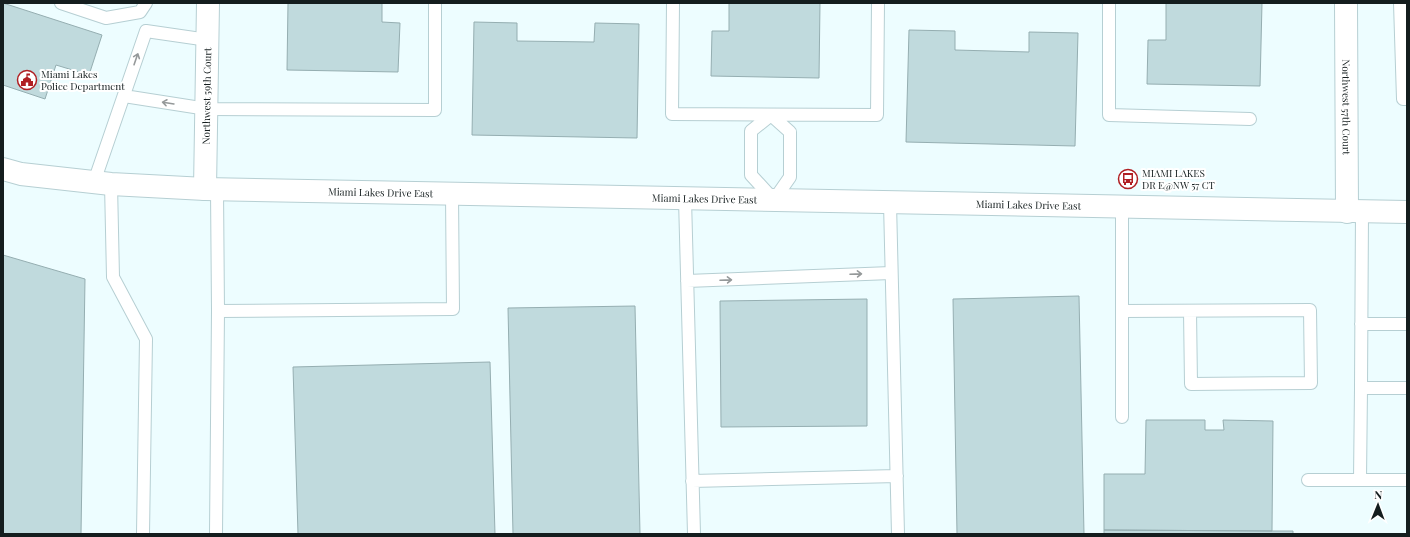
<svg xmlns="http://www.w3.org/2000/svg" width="1410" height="537" viewBox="0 0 1410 537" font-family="'Playfair Display',serif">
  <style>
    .building { fill: #c0dadd; stroke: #95aeb1 }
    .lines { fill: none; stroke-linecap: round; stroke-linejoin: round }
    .lane-casing { stroke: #b6cfd3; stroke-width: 14 }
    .street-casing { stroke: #b6cfd3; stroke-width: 24 }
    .secondary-casing { stroke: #b6cfd3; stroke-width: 24 }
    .lane { stroke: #fff; stroke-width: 12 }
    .street { stroke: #fff; stroke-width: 22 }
    .secondary { stroke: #fff; stroke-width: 22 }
    .oneway { stroke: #95999a }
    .labels { text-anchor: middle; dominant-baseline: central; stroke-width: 4; stroke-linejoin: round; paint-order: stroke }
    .poi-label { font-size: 10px; fill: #141d1e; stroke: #fff; text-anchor: start }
    .street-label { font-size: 10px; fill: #141d1e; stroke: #fff }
  </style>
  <rect width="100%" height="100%" fill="#edfdff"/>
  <path class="building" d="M3,3L102,35L89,75L56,65L45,99L3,85Z
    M288,3H382V22L400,23L398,72L287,70Z
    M729,3H820L819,78L711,76L712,31H729Z
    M1166,3H1262L1260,86L1147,84L1148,40H1166Z
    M474,22L517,23V41L594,42L595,23L639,24L637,138L472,135Z
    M909,30L955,31V50L1029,52V32L1078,33L1075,146L906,142Z
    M3,255L85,279L81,534H3Z
    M1079,296L1084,534H957L953,299Z
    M867,299V426L721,427L720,301Z
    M635,306L640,534H513L508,308Z
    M490,362L495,534H298L293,367Z
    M1146,420H1205V430H1224L1223,420L1273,421L1272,531L1104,530V474H1145Z
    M1104,530L1272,531H1293V534H1104Z"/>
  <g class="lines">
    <defs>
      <path id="lane" d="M61,3L106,18L140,12L146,3
        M673,3L672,114L877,115L878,3
        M1109,3V115L1250,119
        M1400,3L1403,99H1407
        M124,96L207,109L435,110V3
        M771,115L790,132V177L774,200L751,175V131Z
        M94,182L146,31L208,40
        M111,184L113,277L146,339L143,534
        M217,189L218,311L453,309L452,194
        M685,199L694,534
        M890,203L898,534
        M1122,207V417
        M1362,212L1361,388H1407
        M687,281L891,273
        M1122,311L1310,310L1311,383L1191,384L1190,311
        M1361,324H1407
        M1361,388L1360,480H1407
        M1308,480H1360
        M692,481L897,476
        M216,534L218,311"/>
      <g id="street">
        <path id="s1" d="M1346,3L1347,212"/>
        <path id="s2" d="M205,189L208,3"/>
      </g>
      <g id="secondary">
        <path id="s3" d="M3,169L21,174L111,184L205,189L1407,212"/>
      </g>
    </defs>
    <use href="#lane" class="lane-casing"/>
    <use href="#street" class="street-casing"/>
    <use href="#secondary" class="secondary-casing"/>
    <use href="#lane" class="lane"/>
    <use href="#street" class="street"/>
    <use href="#secondary" class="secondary"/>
  </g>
  <defs><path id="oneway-shaft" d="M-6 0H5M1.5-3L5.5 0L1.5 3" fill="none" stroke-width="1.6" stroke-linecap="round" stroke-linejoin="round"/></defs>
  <g class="oneway">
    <use href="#oneway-shaft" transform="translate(136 59) rotate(-71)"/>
    <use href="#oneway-shaft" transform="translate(168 103) rotate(-171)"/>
    <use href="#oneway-shaft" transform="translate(856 274) rotate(-2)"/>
    <use href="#oneway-shaft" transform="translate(726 280) rotate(-2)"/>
  </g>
  <defs>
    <symbol id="civic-ring" viewBox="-11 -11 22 22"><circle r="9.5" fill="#fff" stroke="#b01f23" stroke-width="1.5"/><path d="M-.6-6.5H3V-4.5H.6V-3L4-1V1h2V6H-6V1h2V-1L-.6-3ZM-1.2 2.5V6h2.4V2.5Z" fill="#b01f23"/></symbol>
    <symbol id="bus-ring" viewBox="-11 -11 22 22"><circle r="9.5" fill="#fff" stroke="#b01f23" stroke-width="1.5"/><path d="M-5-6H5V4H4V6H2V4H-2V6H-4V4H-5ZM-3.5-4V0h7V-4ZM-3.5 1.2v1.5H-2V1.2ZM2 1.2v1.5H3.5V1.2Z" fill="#b01f23"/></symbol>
  </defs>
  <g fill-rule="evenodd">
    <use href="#civic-ring" x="16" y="69" width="22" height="22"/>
    <use href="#bus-ring" x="1117" y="168" width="22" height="22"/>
  </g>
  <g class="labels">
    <g class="poi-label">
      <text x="41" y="74">Miami Lakes<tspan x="41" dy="12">Police Department</tspan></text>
      <text x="1142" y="173">MIAMI LAKES<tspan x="1142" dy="12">DR E@NW 57 CT</tspan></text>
    </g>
    <g class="street-label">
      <text stroke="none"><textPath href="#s2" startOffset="93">Northwest 59th Court</textPath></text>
      <text stroke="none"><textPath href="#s1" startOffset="104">Northwest 57th Court</textPath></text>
      <text stroke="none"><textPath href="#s3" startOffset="379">Miami Lakes Drive East</textPath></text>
      <text stroke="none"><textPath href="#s3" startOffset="703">Miami Lakes Drive East</textPath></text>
      <text stroke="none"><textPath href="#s3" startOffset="1027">Miami Lakes Drive East</textPath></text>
    </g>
  </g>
  <rect width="1410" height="537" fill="none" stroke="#141d1e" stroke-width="8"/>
  <g transform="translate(1378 505) rotate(1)" stroke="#ffffff" stroke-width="3" paint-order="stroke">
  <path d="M0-3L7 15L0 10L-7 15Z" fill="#141d1e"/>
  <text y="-6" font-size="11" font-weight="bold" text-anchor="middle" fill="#141d1e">N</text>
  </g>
</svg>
